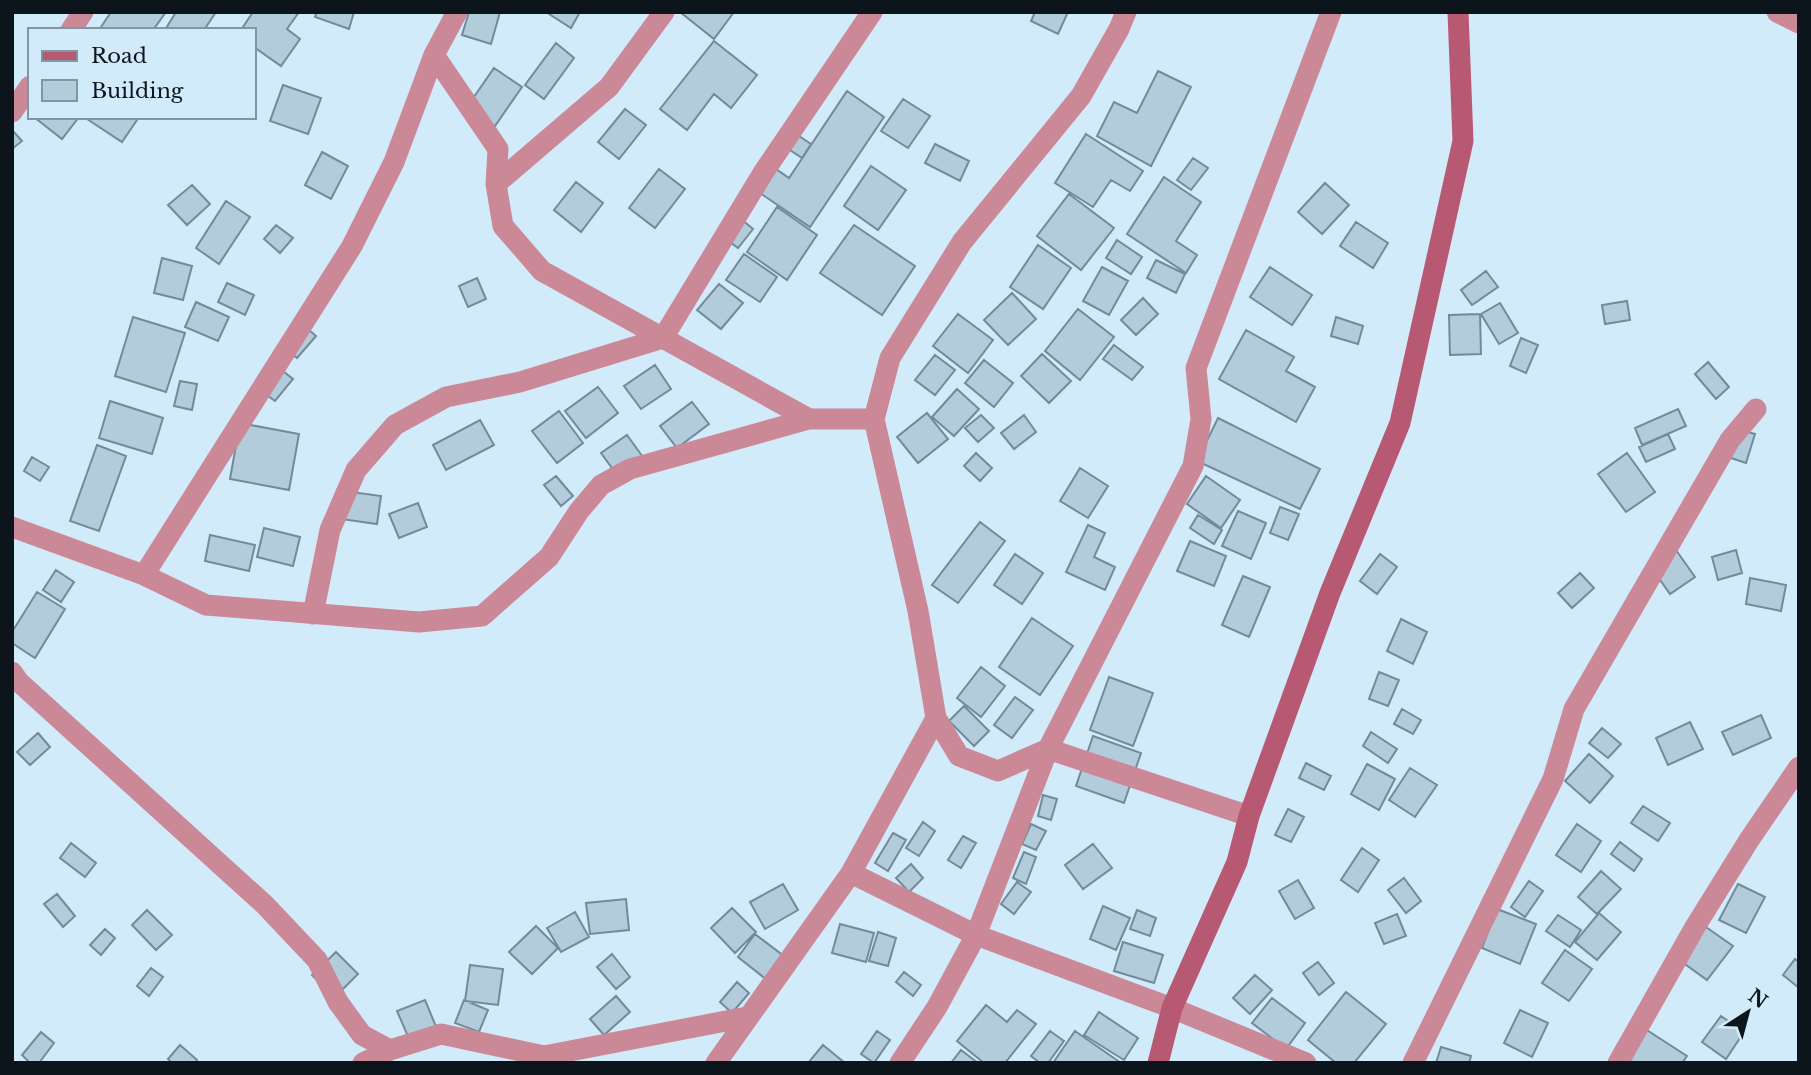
<svg xmlns="http://www.w3.org/2000/svg" width="1811" height="1075" viewBox="0 0 1811 1075" font-family="'Libre Baskerville',serif">
  <style>
    .building { fill: #b3ccdc; stroke: #738a9a; stroke-width: 2 }
    .lines { fill: none; stroke-linecap: round; stroke-linejoin: round }
    .street { stroke: #cb8998; stroke-width: 21 }
    .secondary { stroke: #b85973; stroke-width: 21 }
  </style>
  <rect width="100%" height="100%" fill="#d1ebfb"/>
  <path class="building" d="M111,12H166L153,30H99Z
    M176,12H216L204,30H165Z
    M253,12H299L287,29L300,39L281,66L254,47V30H241Z
    M317,12H354L349,29L315,17Z
    M469,12H500L491,44L462,35Z
    M546,12H580L571,28Z
    M680,12H734L714,39Z
    M1035,12H1068L1058,34L1031,21Z
    M714,41L757,75L731,108L714,94L687,130L660,109Z
    M556,43L574,58L544,99L525,85Z
    M494,68L522,87L495,126L467,107Z
    M1158,71L1191,87L1151,166L1097,136L1114,102L1137,113Z
    M283,85L321,98L308,134L270,121Z
    M847,91L884,117L810,227L757,191L773,167L789,178Z
    M903,99L930,116L908,148L881,131Z
    M625,109L646,125L619,159L598,142Z
    M34,117H79L62,139Z
    M88,117H139L122,142L87,119Z
    M12,130L22,141L12,149Z
    M796,134L811,144L802,158L787,148Z
    M1086,134L1143,171L1130,191L1111,180L1093,207L1055,183Z
    M935,144L969,161L960,181L925,163Z
    M322,152L348,166L331,199L305,185Z
    M1193,158L1208,168L1191,190L1177,180Z
    M871,166L906,190L878,230L844,206Z
    M659,169L685,189L655,228L629,208Z
    M1164,177L1201,202L1176,241L1197,255L1186,273L1127,234Z
    M576,182L603,203L581,232L554,210Z
    M1325,183L1349,205L1322,234L1298,212Z
    M192,185L210,204L187,225L168,205Z
    M1069,194L1114,228L1081,270L1037,236Z
    M226,201L250,217L219,264L196,248Z
    M777,207L817,235L787,280L747,252Z
    M741,219L753,229L738,248L726,239Z
    M1356,222L1388,243L1373,268L1340,246Z
    M276,225L293,238L280,253L264,239Z
    M854,225L915,266L882,315L820,273Z
    M1117,240L1142,257L1131,274L1106,258Z
    M1038,245L1071,268L1043,309L1010,287Z
    M744,254L777,277L760,302L726,280Z
    M162,258L192,266L183,300L154,293Z
    M1156,260L1185,274L1176,293L1147,278Z
    M1102,267L1128,281L1109,315L1083,301Z
    M1270,267L1312,295L1292,325L1250,297Z
    M1486,271L1498,287L1472,305L1461,290Z
    M477,278L486,299L468,307L459,286Z
    M227,283L254,295L245,315L218,302Z
    M719,284L743,303L721,329L697,310Z
    M1012,293L1036,319L1008,345L984,320Z
    M1143,298L1158,314L1136,335L1121,320Z
    M1627,301L1630,320L1605,324L1602,305Z
    M196,302L229,317L218,341L185,327Z
    M1500,303L1518,333L1499,344L1481,314Z
    M1078,309L1114,337L1080,380L1045,351Z
    M958,314L993,340L968,373L933,346Z
    M1480,314L1481,354L1450,355L1449,315Z
    M133,317L185,333L166,392L115,376Z
    M1336,317L1363,326L1358,344L1331,336Z
    M300,322L316,336L297,358L280,344Z
    M1246,330L1294,357L1286,371L1315,387L1296,422L1219,379Z
    M1521,338L1538,345L1526,373L1510,366Z
    M1114,345L1143,367L1132,380L1103,359Z
    M1042,354L1071,381L1049,403L1021,376Z
    M935,355L955,370L935,395L915,380Z
    M984,360L1013,383L994,407L965,383Z
    M1708,362L1729,387L1716,399L1695,374Z
    M655,365L671,389L641,409L624,386Z
    M279,368L293,379L275,401L261,391Z
    M180,381L197,384L192,410L174,406Z
    M598,387L618,413L586,438L565,411Z
    M957,389L979,409L954,436L932,417Z
    M110,401L163,418L152,454L99,438Z
    M692,402L709,424L677,448L660,426Z
    M1678,409L1686,426L1642,445L1635,428Z
    M559,411L583,443L557,463L532,431Z
    M927,413L948,439L918,463L897,437Z
    M981,415L994,428L978,442L965,428Z
    M1024,415L1036,432L1014,449L1001,433Z
    M1218,418L1320,469L1300,509L1197,461Z
    M480,420L494,445L446,470L433,445Z
    M240,423L299,434L289,490L230,479Z
    M1737,429L1755,434L1746,463L1728,457Z
    M1668,434L1675,449L1646,462L1639,447Z
    M627,435L645,460L620,479L601,453Z
    M97,445L126,456L99,531L70,521Z
    M976,453L992,468L980,481L964,466Z
    M1627,453L1655,492L1626,512L1598,474Z
    M32,457L49,467L40,481L24,471Z
    M1080,468L1108,486L1088,518L1060,501Z
    M556,476L573,496L561,506L544,485Z
    M1206,476L1240,500L1221,528L1187,504Z
    M337,490L381,496L377,524L334,518Z
    M418,503L427,527L399,538L389,514Z
    M1280,507L1299,514L1288,540L1270,533Z
    M1238,511L1266,523L1251,559L1222,546Z
    M1198,515L1222,530L1214,544L1190,528Z
    M980,522L1005,541L958,603L932,585Z
    M1088,525L1105,533L1094,557L1115,567L1105,590L1066,572Z
    M264,528L300,537L293,566L257,557Z
    M210,535L255,545L249,571L205,561Z
    M1190,541L1226,556L1214,586L1177,571Z
    M1676,550L1695,577L1670,594L1651,567Z
    M1736,550L1742,573L1718,580L1712,557Z
    M1015,554L1043,573L1022,604L994,585Z
    M1380,554L1397,567L1377,594L1360,581Z
    M56,570L74,582L61,602L43,590Z
    M1580,573L1594,588L1572,608L1558,593Z
    M1243,576L1270,587L1249,637L1222,625Z
    M1750,578L1786,585L1781,611L1746,604Z
    M37,592L65,609L35,658L12,643V632Z
    M1032,618L1073,646L1040,695L999,667Z
    M1401,619L1427,632L1413,664L1387,651Z
    M981,667L1005,686L981,717L957,698Z
    M1379,672L1399,680L1388,706L1369,699Z
    M1109,677L1153,693L1133,746L1090,730Z
    M1015,697L1033,710L1012,738L994,725Z
    M964,706L989,731L974,746L949,721Z
    M1402,709L1421,720L1413,734L1394,724Z
    M1761,715L1771,738L1733,755L1722,732Z
    M1690,722L1703,749L1668,765L1656,738Z
    M1602,728L1621,744L1608,758L1589,743Z
    M1371,732L1397,749L1388,763L1363,746Z
    M38,733L50,747L30,765L17,752Z
    M1093,736L1141,753L1124,803L1076,786Z
    M1589,754L1613,776L1590,803L1565,781Z
    M1306,763L1331,776L1324,790L1299,778Z
    M1367,764L1395,779L1379,810L1351,794Z
    M1410,768L1437,785L1415,817L1389,800Z
    M1043,795L1057,799L1051,820L1038,816Z
    M1643,806L1670,823L1658,841L1631,823Z
    M1288,809L1304,817L1291,842L1275,835Z
    M923,822L935,831L919,856L906,848Z
    M1031,824L1046,831L1036,850L1022,844Z
    M1577,824L1601,841L1581,872L1556,855Z
    M893,833L906,840L888,871L875,863Z
    M963,836L976,843L961,868L948,860Z
    M1620,842L1642,859L1634,871L1611,854Z
    M71,843L96,863L85,877L60,858Z
    M1093,844L1112,868L1083,889L1065,865Z
    M1362,848L1379,860L1358,892L1341,880Z
    M1024,852L1036,857L1026,884L1013,878Z
    M911,864L923,878L909,892L896,878Z
    M1601,871L1621,889L1597,914L1578,897Z
    M1404,878L1421,901L1406,913L1388,890Z
    M1298,880L1314,908L1295,919L1279,891Z
    M1529,881L1543,891L1525,917L1511,907Z
    M1017,882L1031,892L1014,914L1001,904Z
    M783,884L798,910L765,929L750,902Z
    M1738,884L1765,897L1746,933L1719,920Z
    M57,894L75,916L63,927L44,904Z
    M626,899L629,930L590,934L586,903Z
    M1103,906L1130,918L1116,950L1090,939Z
    M732,908L756,932L735,953L711,928Z
    M1497,909L1536,924L1520,964L1482,948Z
    M147,910L172,935L156,950L132,925Z
    M1137,910L1156,918L1150,936L1130,929Z
    M575,912L589,937L561,952L547,928Z
    M1599,913L1621,932L1597,960L1575,942Z
    M1397,914L1406,936L1384,944L1375,923Z
    M1558,915L1581,930L1570,947L1546,931Z
    M840,924L874,933L866,962L832,953Z
    M1703,925L1733,946L1707,980L1678,959Z
    M536,926L558,948L532,974L509,952Z
    M105,929L115,938L101,955L90,945Z
    M878,932L896,938L888,966L869,961Z
    M755,934L785,957L767,980L738,957Z
    M1123,942L1163,955L1154,983L1114,971Z
    M1565,950L1592,969L1569,1001L1542,983Z
    M336,952L358,974L334,998L312,975Z
    M612,954L630,977L616,989L597,967Z
    M1795,959L1799,962V988L1783,975Z
    M1318,962L1334,983L1319,995L1303,973Z
    M470,965L503,969L498,1005L465,1001Z
    M151,968L163,977L149,996L137,986Z
    M904,972L921,985L913,996L896,982Z
    M1255,975L1272,990L1250,1014L1233,998Z
    M737,982L749,993L732,1013L720,1002Z
    M1346,992L1386,1024L1354,1063H1336L1308,1040Z
    M616,996L630,1012L604,1035L590,1019Z
    M1272,998L1305,1023L1286,1049L1252,1023Z
    M425,1000L437,1029L410,1041L397,1011Z
    M464,1000L488,1010L479,1032L455,1023Z
    M986,1005L1007,1022L1017,1010L1036,1024L1005,1063H984L957,1041Z
    M1520,1010L1548,1023L1532,1057L1504,1043Z
    M1099,1012L1138,1038L1124,1060L1084,1035Z
    M1721,1016L1744,1032L1726,1059L1702,1042Z
    M1639,1025L1687,1056L1682,1063H1614Z
    M877,1031L890,1040L874,1063L861,1054Z
    M1050,1031L1064,1041L1048,1063H1040L1031,1056Z
    M1075,1031L1121,1063H1053Z
    M41,1032L54,1043L39,1063H30L22,1055Z
    M180,1045L197,1060L195,1063H172L168,1059Z
    M823,1045L845,1063H808Z
    M1441,1047L1471,1056L1469,1063H1436Z
    M961,1050L978,1063H951Z"/>
  <g class="lines">
    <path class="street" d="M1126,12L1119,29L1081,96L962,242L890,358L874,419L918,611L936,718L959,756L998,771L1048,749L1249,816
      M1777,12L1799,23
      M71,30L83,12
      M434,55L498,149L496,184L503,226L542,271L809,419
      M12,112L30,86
      M496,184L609,87L664,12
      M12,527L144,575L206,605L419,622L482,616L549,557L579,511L601,485L630,469L809,419H874
      M144,575L352,246L394,162L434,55L457,12
      M313,614L330,530L356,470L395,425L446,397L520,382L663,338L763,173L872,12
      M12,672L19,682L265,905L317,960L338,1002L362,1035L390,1050L441,1034L544,1056L747,1017
      M851,873L976,935L1172,1008L1306,1063
      M363,1063L390,1050
      M716,1063L851,873L936,718
      M900,1063L937,1007L976,935L1048,749L1193,466L1201,419L1196,368L1331,12
      M1413,1063L1553,779L1574,709L1730,440L1756,409
      M1618,1063L1695,927L1749,840L1799,767"/>
    <path class="secondary" d="M1158,1063L1172,1008L1237,862L1249,816L1330,593L1400,423L1463,141L1458,12"/>
  </g>
  <rect width="1811" height="1075" fill="none" stroke="#0c151b" stroke-width="28"/>
  <rect x="28" y="28" width="228" height="91" fill="#d1ebfb" stroke="#8295a1" stroke-width="2"/>
  <rect x="42" y="51" width="35" height="10" fill="#b85973" stroke="#8295a1" stroke-width="2"/>
  <text x="91" y="63" font-size="21" fill="#0c151b">Road</text>
  <rect x="42" y="80" width="35" height="21" fill="#b3ccdc" stroke="#8295a1" stroke-width="2"/>
  <text x="91" y="98" font-size="21" fill="#0c151b">Building</text>
  <g transform="translate(1748 1012) rotate(36)" stroke="#d1ebfb" stroke-width="5" paint-order="stroke">
  <path d="M0-5L12 26L0 18L-12 26Z" fill="#0c151b"/>
  <text y="-10" font-size="19" font-weight="bold" text-anchor="middle" fill="#0c151b">N</text>
  </g>
</svg>
